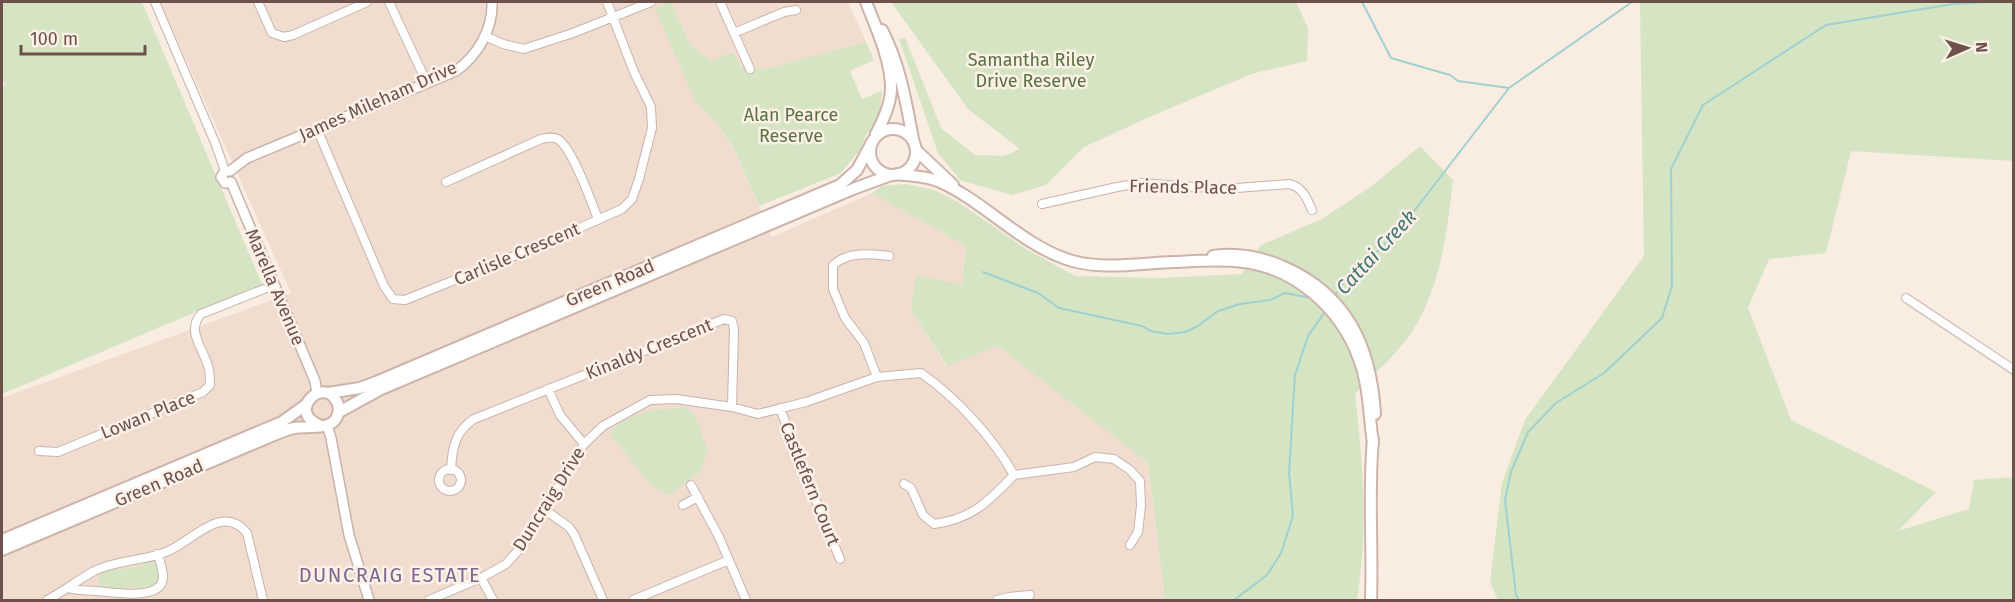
<svg xmlns="http://www.w3.org/2000/svg" width="2015" height="602" viewBox="0 0 2015 602" font-family="'Fira Sans',sans-serif">
  <style>
    .residential { fill: #f0ddd0 }
    .green { fill: #d5e4c2 }
    .lines { fill: none; stroke-linecap: round; stroke-linejoin: round }
    .stream { stroke: #a0d0d1; stroke-width: 2 }
    .minor-casing { stroke: #c8b3aa; stroke-width: 10 }
    .tertiary-casing { stroke: #c8b3aa; stroke-width: 12 }
    .secondary-casing { stroke: #cdb4aa; stroke-width: 14 }
    .minor { stroke: #fff; stroke-width: 8 }
    .tertiary { stroke: #fff; stroke-width: 9 }
    .secondary { stroke: #fff; stroke-width: 10 }
    .labels { text-anchor: middle; dominant-baseline: central; stroke-width: 5; stroke-linejoin: round; paint-order: stroke }
    .park-label { font-size: 18px; fill: #587244; stroke: #fdf1e7 }
    .street-label { font-size: 18px; fill: #6d524b; stroke: #fdf1e7 }
    .water-label { font-size: 20px; font-style: italic; fill: #447778; stroke: #fdf1e7 }
    .neighbourhood-label { font-size: 20px; letter-spacing: 1.5px; fill: #7c6790; stroke: #fdf1e7 }
  </style>
  <rect width="100%" height="100%" fill="#f9ece1"/>
  <path class="residential" d="M160,2H668L656,8L695,101L718,124L735,152L772,237L872,193L966,246L962,286L916,275L911,310L946,366L998,346L1148,463L1165,600H2V398L291,293Z
    M671,2H848L866,42L765,69L711,61L691,46Z"/>
  <path class="green" d="M2,2H142L262,284L2,394V88L5,86L2,77Z
    M668,2H671L691,46L711,61L734,52L739,65L765,69L866,42L874,60L850,71L862,99L882,91L879,120L866,135L862,147L841,173L759,206L735,151L718,124L695,101L655,8Z
    M891,2H1296L1308,28L1307,61L1254,73L1154,115L1084,147L1046,185L1012,195L960,180L938,153L899,39L905,38L941,128L975,155L1004,156L1020,149L968,109Z
    M1640,2H2013V161L1851,151L1826,253L1769,259L1748,308L1791,420L1936,492L1898,531L1969,509L1974,480L2013,477V600H1498L1490,582L1502,483L1525,420L1644,256Z
    M1420,146L1453,180C1447,232 1441,288 1411,333C1397,354 1372,376 1355,394C1363,463 1368,532 1357,600H1165L1148,463L998,346L947,366L911,310L916,275L962,285L966,246L872,193L882,186L905,184L934,190L958,202L1026,249L1075,276L1160,278L1242,274L1261,245L1322,219L1372,186Z
    M684,407L695,415L708,451L699,473L669,495L653,487L610,434C625,411 659,410 684,407Z
    M150,559H156L161,580L155,588L140,590L135,587L102,589L99,583V576L104,570L113,569L119,570L144,565L145,561Z"/>
  <g class="lines">
    <path class="stream" d="M1362,2L1391,58L1450,75L1458,81L1509,88
      M983,272L1038,293L1059,308L1142,326L1151,331L1168,334L1185,332L1198,326L1218,311L1240,304L1270,300L1285,293L1311,298
      M1334,297L1344,282L1398,232L1509,88L1632,2
      M1234,600L1267,575L1281,553L1293,516L1289,473L1295,375L1308,336L1326,310
      M1519,600L1516,595L1505,500L1511,472L1528,432L1556,403L1604,373L1662,318L1672,286L1671,169L1703,105L1826,25L1953,4L1986,2"/>
    <defs>
      <path id="minor" d="M155,2L216,145L225,171
        M258,2L272,33L284,37L293,35L367,2
        M389,2L427,83
        M720,2L750,69
        M734,33L784,12L796,10
        M485,36L503,44L524,49L573,33L651,2
        M317,129L384,286L393,299L405,300L539,246L622,209L632,199L639,179L652,128L651,107L634,72L607,2
        M446,182L541,139C546,138 554,136 559,140C573,150 591,201 598,219
        M1042,204L1117,187L1140,183L1224,189L1289,184C1303,187 1307,199 1312,210
        M1906,298L2014,370
        M877,377L864,343L845,318L833,289V265C849,251 868,254 889,256
        M548,389L560,415L584,444
        M780,408L802,467L840,559
        M39,451L58,452L203,392L210,385C210,379 210,372 208,366C203,348 186,331 201,314L274,285
        M439 480a11 11 0 1 1 22 0a11 11 0 1 1-22 0Z
        M451,470C452,449 455,431 474,419L724,319L732,321L734,329L732,407
        M1014,475L1074,467L1095,457L1114,459L1130,470L1140,481L1141,506L1138,532L1130,545
        M904,484L911,488L923,515L934,524C972,519 988,502 1014,475
        M691,485L719,537L746,600
        M683,505L698,497
        M545,510L569,527L574,534L603,600
        M481,578L493,600
        M68,588C78,591 86,590 96,591C112,592 164,602 163,576C162,568 161,561 157,554
        M47,600C63,592 78,580 94,571C117,560 143,561 166,552C192,542 222,502 247,533L263,600
        M429,600L481,578L506,564L524,544L584,444L603,426L650,400L676,399L732,407L758,414L806,402L877,377L921,373C957,398 993,438 1014,475
        M633,600L729,560
        M997,600L1009,597L1030,595"/>
      <path id="tertiary" d="M230,171L247,158L456,71C478,55 493,29 492,2
        M230,171H225L221,177L225,183L231,182
        M231,182L315,381L317,393
        M327,425L331,438L349,535L369,600"/>
      <path id="secondary" d="M866,2C876,27 892,63 891,90C890,106 883,120 876,134
        M882,30C900,64 906,102 913,139
        M870 152a23 23 0 1 1 46 0a23 23 0 1 1-46 0Z
        M916,150L953,185
        M897,174C911,176 925,176 938,181C984,201 1018,242 1066,259C1100,271 1139,263 1174,262C1197,261 1220,259 1243,262C1296,268 1341,309 1359,359C1369,385 1369,416 1373,444
        M1213,256C1239,252 1261,257 1284,267C1348,295 1371,348 1375,414
        M328,393L360,388L376,382L840,185L857,170L872,142
        M339,412L379,390L853,189L891,175
        M2,540L282,422L307,404
        M2,550L267,438C276,434 285,430 294,428C306,426 327,430 335,420C339,415 340,407 337,402C324,375 286,411 319,425
        M1371,600C1373,547 1368,493 1373,439"/>
    </defs>
    <use href="#minor" class="minor-casing"/>
    <use href="#tertiary" class="tertiary-casing"/>
    <use href="#secondary" class="secondary-casing"/>
    <use href="#minor" class="minor"/>
    <use href="#tertiary" class="tertiary"/>
    <use href="#secondary" class="secondary"/>
  </g>
  <g class="labels">
    <g class="park-label">
      <text x="1031" y="60">Samantha Riley<tspan x="1031" dy="21">Drive Reserve</tspan></text>
      <text x="791" y="115">Alan Pearce<tspan x="791" dy="21">Reserve</tspan></text>
    </g>
    <g class="street-label">
      <text transform="translate(378 101) rotate(-24)">James Mileham Drive</text>
      <text transform="translate(1183 187) rotate(1)">Friends Place</text>
      <text transform="translate(517 254) rotate(-23)">Carlisle Crescent</text>
      <text transform="translate(610 283) rotate(-23)">Green Road</text>
      <text transform="translate(275 287) rotate(67)">Marella Avenue</text>
      <text transform="translate(649 349) rotate(-22)">Kinaldy Crescent</text>
      <text transform="translate(148 415) rotate(-22)">Lowan Place</text>
      <text transform="translate(159 483) rotate(-23)">Green Road</text>
      <text transform="translate(810 484) rotate(68)">Castlefern Court</text>
      <text transform="translate(549 499) rotate(-58)">Duncraig Drive</text>
    </g>
    <g class="water-label">
      <text transform="translate(1376 252) rotate(-47)">Cattai Creek</text>
    </g>
    <g class="neighbourhood-label">
      <text x="390" y="575">DUNCRAIG ESTATE</text>
    </g>
  </g>
  <rect width="2015" height="602" fill="none" stroke="#6d524b" stroke-width="6"/>
  <g transform="translate(1967 48) rotate(87)" stroke="#fdf1e7" stroke-width="4.5" paint-order="stroke">
  <path d="M0-4.5L10 22L0 15L-10 22Z" fill="#6d524b"/>
  <text y="-9" font-size="16" font-weight="bold" text-anchor="middle" fill="#6d524b">N</text>
  </g>
  <path d="M21 45v9h124v-9" fill="none" stroke="#6d524b" stroke-width="3"/>
  <text x="30" y="45" font-size="18" fill="#6d524b" stroke="#fdf1e7" stroke-width="4.5" paint-order="stroke">100 m</text>
</svg>
